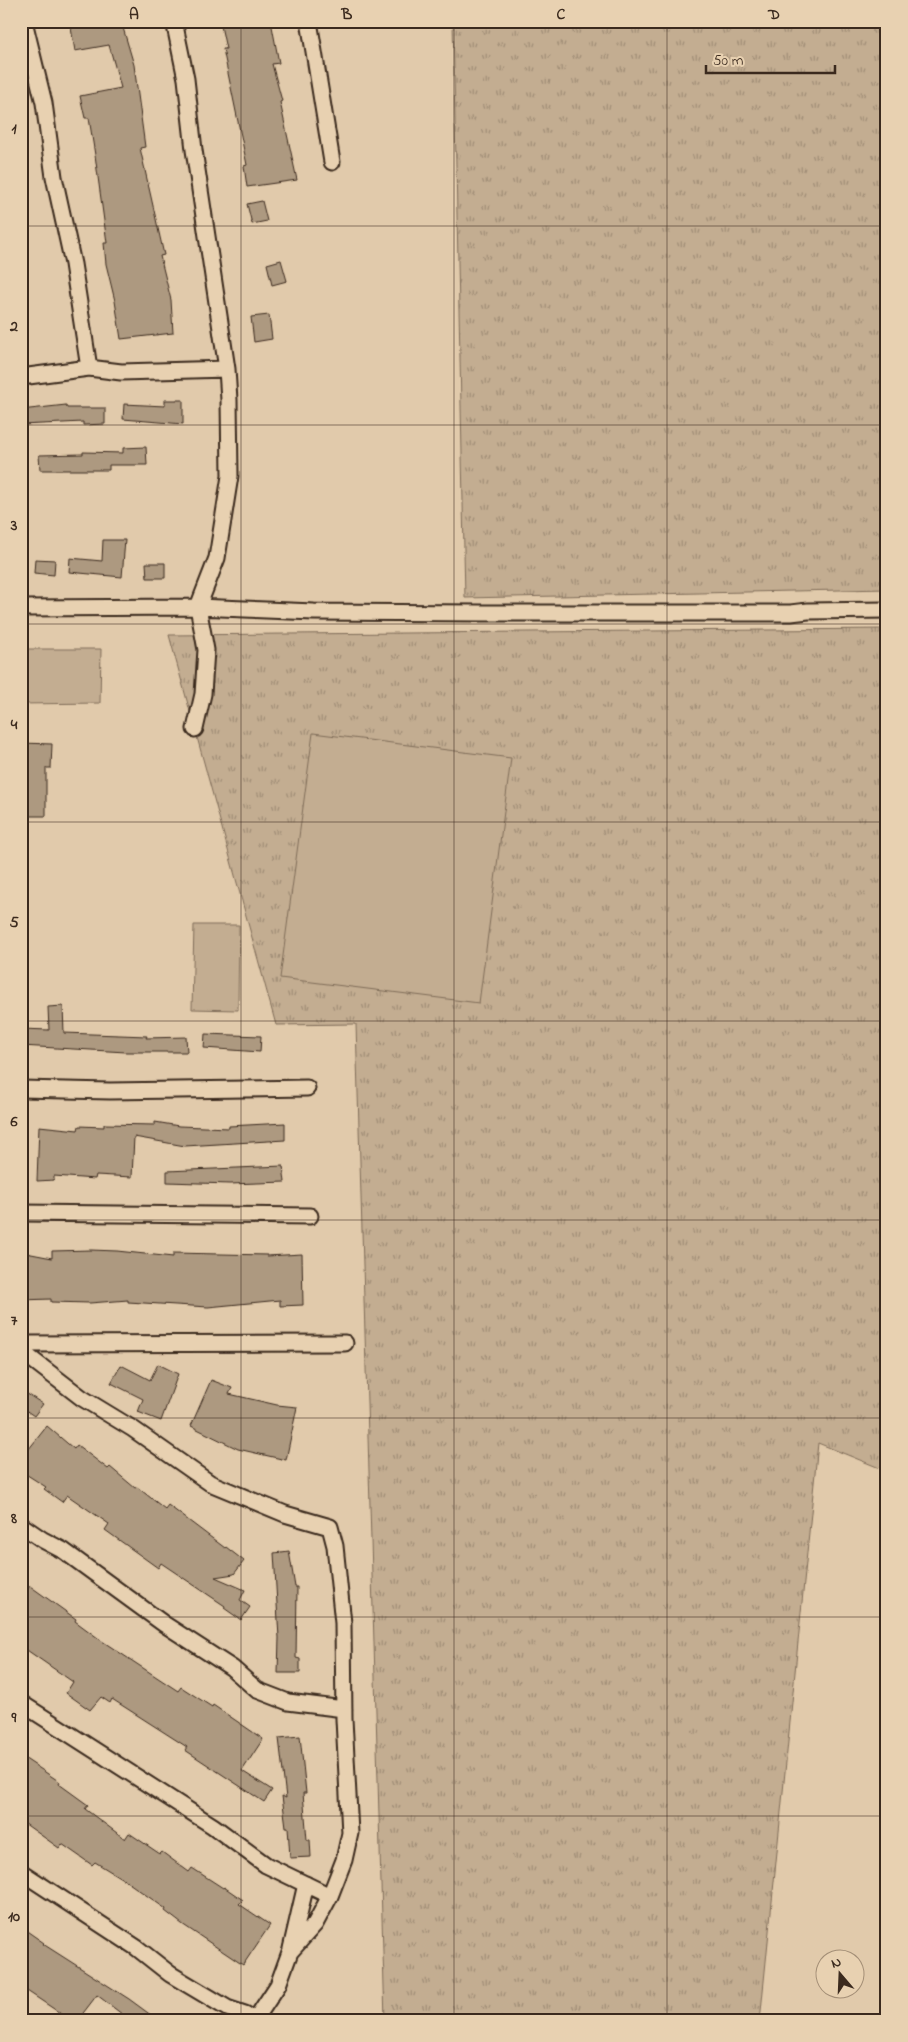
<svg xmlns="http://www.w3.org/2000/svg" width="908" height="2042" viewBox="0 0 908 2042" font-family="'Indie Flower',sans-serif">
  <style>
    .grass { fill: url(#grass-tufts); stroke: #7f6c58 }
    .pitch { fill: #c3ad91; stroke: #7f6c58 }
    .building { fill: #ad9980; stroke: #3b2a1e }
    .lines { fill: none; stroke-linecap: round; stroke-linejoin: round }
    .street-casing { stroke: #3b2a1e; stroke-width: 19 }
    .street { stroke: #e8d1b1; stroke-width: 15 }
    .grid { fill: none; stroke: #3b2a1e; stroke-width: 1; stroke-opacity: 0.55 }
    .neatline { fill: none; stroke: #3b2a1e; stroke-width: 2 }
    .grid-label { font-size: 16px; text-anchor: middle; font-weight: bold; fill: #3b2a1e }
  </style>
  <defs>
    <pattern id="grass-tufts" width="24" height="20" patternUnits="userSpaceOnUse" patternTransform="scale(1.25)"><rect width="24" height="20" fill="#c3ad91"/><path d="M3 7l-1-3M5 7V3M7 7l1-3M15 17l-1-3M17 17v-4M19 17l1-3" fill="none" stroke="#a08d76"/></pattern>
  </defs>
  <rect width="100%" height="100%" fill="#e1caab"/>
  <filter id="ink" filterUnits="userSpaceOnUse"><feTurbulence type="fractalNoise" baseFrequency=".02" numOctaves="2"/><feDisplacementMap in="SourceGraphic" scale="10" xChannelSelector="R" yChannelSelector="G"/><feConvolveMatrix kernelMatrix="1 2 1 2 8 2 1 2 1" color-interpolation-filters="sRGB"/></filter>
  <g filter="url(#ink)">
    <path class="grass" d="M453,21H887V589L465,598Z
      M887,629V1471L818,1443L760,2021H385L356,1024L276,1025L169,635Z"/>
    <path class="pitch" d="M21,649H101L100,703L21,704Z
      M313,733L511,758L479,1003L280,978Z
      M194,925H239L238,1010L192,1009Z"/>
    <path class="building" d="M112,21H121L134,65L145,147L140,148L164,255L160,256L171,300L173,333L121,339L115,301L106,264L104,243H107L95,155L89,118H85L80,96L121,88L109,45L75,51L71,28Z
      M220,21H271L279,63L272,64L282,101L280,102L297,180L247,187L244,166L247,165L223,49H226Z
      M262,201L267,221L252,224L247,204Z
      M281,260L287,281L272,285L267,264Z
      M269,315L272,339L254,342L251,317Z
      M165,400H183V424L123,419L124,404L165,406Z
      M66,405L67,408H105V424L83,425V422L21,425V410Z
      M146,447L147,465H109V470H40L39,455L83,454V452L123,453V448Z
      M103,540H125L122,577L69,572L70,558L102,561Z
      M35,559L55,560L54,575L34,573Z
      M146,563H165V578H147Z
      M21,743L52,744L51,768H46V816H21Z
      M63,1006L64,1033L147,1036L146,1038L186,1037L187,1052H126L21,1046V1029L49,1030L48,1007Z
      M205,1034L261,1036L260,1052L204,1048Z
      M155,1122L179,1126L229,1128V1126L285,1123V1140L185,1146L134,1137L132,1177L96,1175L95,1179L54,1176V1180L37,1181L39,1126L78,1130L79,1126L104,1127V1124L155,1125Z
      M283,1166L285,1182L230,1184L167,1182V1171Z
      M91,1250L117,1251L173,1257V1253L267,1255V1256L302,1254L303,1305L280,1306V1300L208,1307L128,1302V1300L90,1303L51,1302V1299L21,1300V1252L52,1258V1251Z
      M158,1364L178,1374L161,1421L138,1412L143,1399L111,1383L121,1365L150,1380Z
      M211,1380L232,1388L229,1394L277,1405L297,1407L286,1460L238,1449L191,1426Z
      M21,1390L43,1404L34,1416L21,1407Z
      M47,1426L74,1449L77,1445L108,1469L110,1467L135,1488L137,1487L165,1509L168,1505L225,1548L226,1547L244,1561L234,1574L215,1577L245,1590L240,1600L250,1607L241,1620L224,1608L225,1606L161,1563L158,1568L105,1530L109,1524L67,1495L62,1502L44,1489L46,1487L21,1471V1459Z
      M289,1551L295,1587H297L296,1658L300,1659V1673H278L279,1638L274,1553Z
      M30,1586L76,1619L75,1621L102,1641L146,1670L178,1691L181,1687L212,1707L213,1705L263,1739L242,1771L272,1790L264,1802L185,1750L187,1747L112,1699L110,1703L101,1697L90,1710L66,1693L73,1682L21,1646V1598Z
      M300,1736L306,1793H303L307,1840H310L311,1857L290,1858L288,1827H286L282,1796L286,1798L279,1738Z
      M21,1756L60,1782L59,1784L88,1805L85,1809L125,1839L129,1833L160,1854L162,1852L189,1872L192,1868L223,1888L224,1887L243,1900L239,1904L270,1925L243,1965L182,1924L165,1911L166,1909L126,1881L95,1862L92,1865L62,1844L59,1848L21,1821Z
      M21,1927L44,1943L43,1944L129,1999L159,2021H131L97,1995L77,2021H72L21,1987Z"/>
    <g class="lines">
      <defs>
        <path id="street" d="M24,21L44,103L54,177L73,264L89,368
          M174,21L186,79L194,150L227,369L229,400L230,476L217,558L198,607L206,650L203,694L195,729
          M309,21L332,162
          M21,377L89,368L121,372L227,369
          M21,608L198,607L314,612L481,613H791L808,611L887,610
          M21,1089L110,1091L307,1088
          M21,1213L310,1216
          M21,1344L345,1343
          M21,1351L82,1398L133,1429L210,1483L285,1514L330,1527L335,1546L343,1623L344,1719L350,1833L344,1860L330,1896L315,1924L290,1952L278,1985L255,2020
          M21,1525L43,1540L64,1551L164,1624L232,1668L257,1690L288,1702L344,1709
          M21,1703L213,1826L266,1865L330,1896
          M21,1872L137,1948L170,1974L227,2008L245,2014L256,2021
          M291,1949L306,1884"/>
      </defs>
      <use href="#street" class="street-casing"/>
      <use href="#street" class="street"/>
    </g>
  </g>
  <path class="grid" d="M241,21V2021M454,21V2021M667,21V2021M21,226H887M21,425H887M21,624H887M21,822H887M21,1021H887M21,1220H887M21,1418H887M21,1617H887M21,1816H887"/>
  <rect width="908" height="2042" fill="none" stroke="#e8d1b1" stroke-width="55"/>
  <g transform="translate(840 1974) rotate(341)"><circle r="24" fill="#e8d1b1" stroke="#a38e76"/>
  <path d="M0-4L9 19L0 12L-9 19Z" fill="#3b2a1e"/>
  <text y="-8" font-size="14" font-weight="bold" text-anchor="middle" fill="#3b2a1e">N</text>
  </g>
  <path d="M706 65v8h129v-8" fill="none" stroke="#3b2a1e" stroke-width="2.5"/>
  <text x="713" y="65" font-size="15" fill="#3b2a1e" stroke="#e8d1b1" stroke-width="4" paint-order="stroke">50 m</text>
  <rect x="28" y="28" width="852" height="1986" class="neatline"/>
  <g class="grid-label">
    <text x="134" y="19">A</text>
    <text x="347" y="19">B</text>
    <text x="561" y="19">C</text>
    <text x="774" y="19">D</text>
    <text x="14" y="133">1</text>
    <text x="14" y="331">2</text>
    <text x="14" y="530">3</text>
    <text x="14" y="729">4</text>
    <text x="14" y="927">5</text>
    <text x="14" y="1126">6</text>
    <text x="14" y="1325">7</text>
    <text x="14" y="1523">8</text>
    <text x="14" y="1722">9</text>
    <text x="14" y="1921">10</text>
  </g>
</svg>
